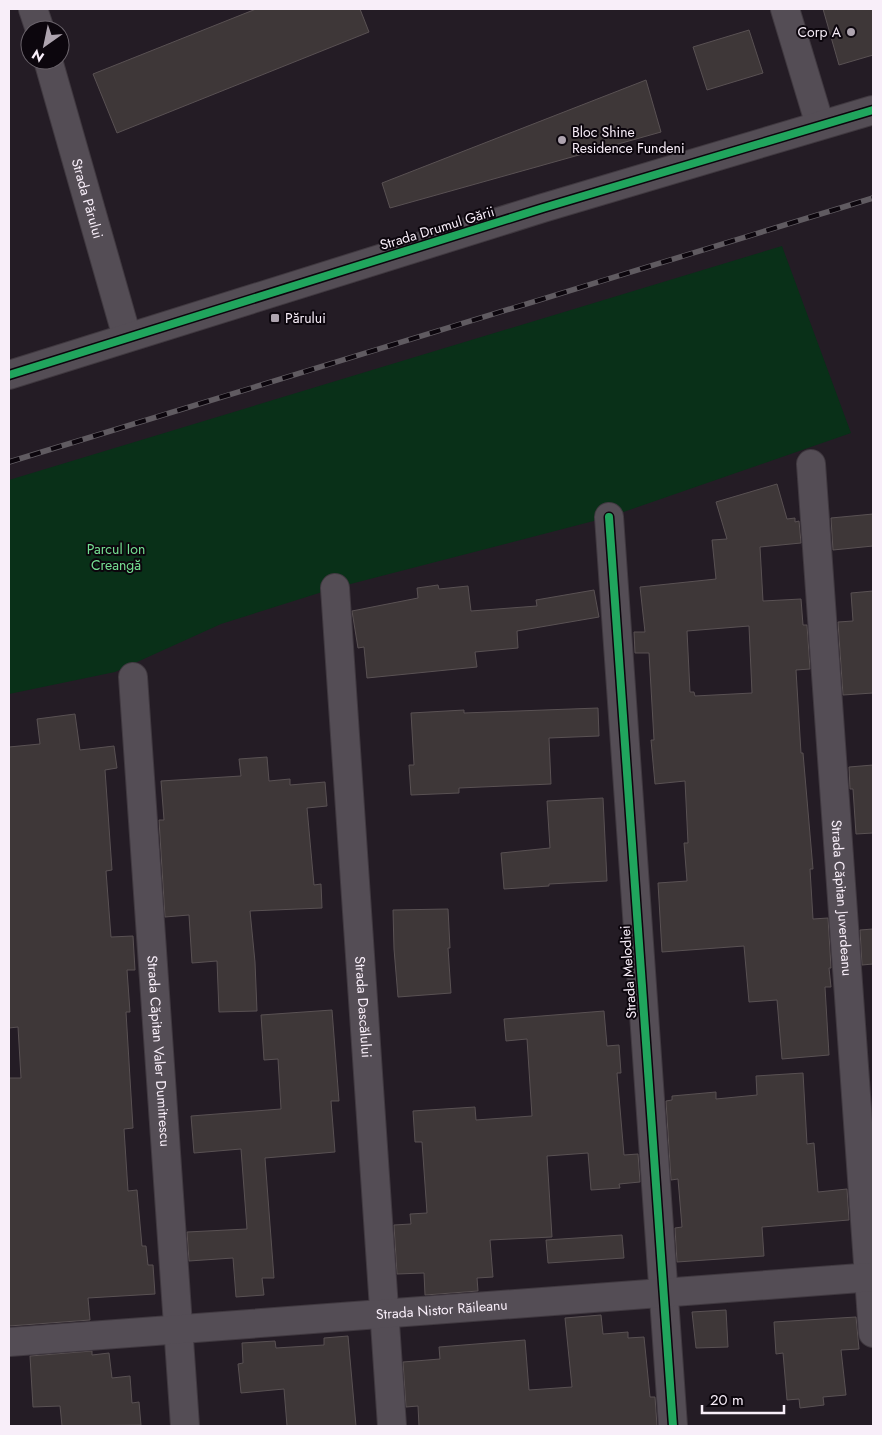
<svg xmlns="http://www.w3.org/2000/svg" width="882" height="1435" viewBox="0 0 882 1435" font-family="Jost,sans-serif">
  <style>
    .green { fill: #093018 }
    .building { fill: #3e3738; stroke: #595153; fill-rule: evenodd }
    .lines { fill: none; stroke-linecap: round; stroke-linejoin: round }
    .minor-casing { stroke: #403940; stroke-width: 30 }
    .minor { stroke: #544d55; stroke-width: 28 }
    .rail-casing { stroke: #605b61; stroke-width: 5.5 }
    .rail { stroke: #0c060d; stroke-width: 4; stroke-dasharray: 11; stroke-linecap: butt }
    .cycleway-casing { stroke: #0c060d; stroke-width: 11 }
    .cycleway { stroke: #20a55d; stroke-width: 8 }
    .poi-dot { fill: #aea4af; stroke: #0c060d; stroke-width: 2 }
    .labels { text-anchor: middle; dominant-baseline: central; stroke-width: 4; stroke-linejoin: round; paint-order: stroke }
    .poi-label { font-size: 14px; fill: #f8eef9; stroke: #0c060d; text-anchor: start }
    .street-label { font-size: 14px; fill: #f8eef9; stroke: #0c060d }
    .park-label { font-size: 14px; fill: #76e093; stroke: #0c060d }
  </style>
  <rect width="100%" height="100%" fill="#241c25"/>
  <path class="green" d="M782,246L851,433L609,517L335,588L221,624L115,672L9,694V480Z"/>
  <path class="building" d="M256,9H360L369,32L117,133L93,74Z
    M823,9H873V55L839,65Z
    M749,30L763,73L707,90L693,47Z
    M646,80L661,132L390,208L382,183Z
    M777,484L787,519L795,518V522L799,521L801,543L760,547L763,601L801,599L803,625H807L810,669L796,670L801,753H803L813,869H810L813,919L828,918L831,968H829L831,987H825L829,1055L782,1059L777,1000L749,1002L744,946L662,952L658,883L687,881L684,843H688L685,781L655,784L651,740H654L649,653H635L634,632H645L640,587L716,579L712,540L727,539L716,502ZM749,626L752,693L695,696L694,692H690L687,631Z
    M873,514V546L833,550L831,518Z
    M438,585L439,589L468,586L471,611L537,606L536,600L594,590L599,617L517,631L518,648L475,652L477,667L367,678L364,647L358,648L352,611L418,598L417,588Z
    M873,591V693L843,695L838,622L853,621L851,593Z
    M598,708L599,736L549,738L551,784L459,788V793L411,795L409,765H414L411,713L464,710V713Z
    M75,714L80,750L114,746L117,768L105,770L112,870L106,871L111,937L133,936L135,970H127L130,1012H126L133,1128L124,1129L128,1191L137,1190L142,1246H146L148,1265H153L155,1294L88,1298L90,1320L9,1326V1078H21L18,1027L9,1028V747L40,744L37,719Z
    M267,757L269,781L290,779V785L325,782L327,806L307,808L314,885L321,884L322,908L250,911L255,962L257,1011L219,1012L217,961L192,963L189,915L165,917L159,820H164L161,781L241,776L239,759Z
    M873,765V833L856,834L853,789H850L849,767Z
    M603,798L607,881L549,884V886L504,889L501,853L550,848L547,801Z
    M448,909L450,948H448L451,993L398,997L394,949L393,910Z
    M873,929V964L862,965L860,930Z
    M332,1010L339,1101H331L335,1152L265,1158L274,1278H262L264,1295L236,1297L233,1258L189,1261L187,1232L247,1229L241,1149L194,1153L191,1116L281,1109L278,1059L264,1060L261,1015Z
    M604,1011L607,1046L619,1045L621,1073H617L624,1155L638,1154L640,1182L619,1184L620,1188L591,1190L588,1153L547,1156L552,1237L490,1240L493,1277L477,1278L478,1291L425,1295L424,1273L397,1274L394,1225L411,1224L410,1214L427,1213L422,1142H415L413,1111L475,1107L476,1120L532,1116L527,1039L506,1041L504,1019Z
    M803,1073L807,1144L814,1143L818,1192L847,1189L849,1220L762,1227L764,1256L677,1262L675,1228L682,1227L678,1179L671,1180L666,1101L672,1100V1096L716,1092V1099L757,1095L756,1076Z
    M622,1235L624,1258L548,1263L546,1240Z
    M726,1310L728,1347L696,1348L692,1312Z
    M601,1315L603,1334L628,1332V1338L644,1337L650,1397H655L657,1426H419L418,1406L406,1407L403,1362L440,1359L439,1347L525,1340L529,1390L572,1387L565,1318Z
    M856,1317L859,1349L841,1350L846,1395L823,1397L824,1405L800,1408L799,1399L787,1400L783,1353L776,1354L774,1322Z
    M348,1336L356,1426H287L284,1389L241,1393L238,1364L243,1363L242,1343L275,1341L276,1348L324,1345V1338Z
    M92,1351V1355L109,1353L112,1378L130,1376L132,1403L139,1402L141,1425L62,1426L60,1406L33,1407L30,1356Z"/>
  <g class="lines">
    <defs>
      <g id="minor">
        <path d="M33,9L40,30"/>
        <path d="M785,9L820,125"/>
        <path id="s1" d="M48,60L127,337"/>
        <path d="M9,375L543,208L873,110"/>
        <path id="s2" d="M811,464L873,1333"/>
        <path d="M609,517L673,1426"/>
        <path id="s3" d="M335,588L392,1426"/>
        <path id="s4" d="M133,677L185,1426"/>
        <path id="s5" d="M9,1342L873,1277"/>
      </g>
    </defs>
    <use href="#minor" class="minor-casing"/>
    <use href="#minor" class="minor"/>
    <defs>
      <path id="rail" d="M9,462L873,198"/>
    </defs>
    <use href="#rail" class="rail-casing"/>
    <use href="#rail" class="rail"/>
    <defs>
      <path id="cycleway" d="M9,375L543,208L873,110
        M609,517L673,1426"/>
    </defs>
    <use href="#cycleway" class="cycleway-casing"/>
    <use href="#cycleway" class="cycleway"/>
  </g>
  <g class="poi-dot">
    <circle cx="851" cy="32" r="5"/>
    <circle cx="562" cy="140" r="5"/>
    <rect x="270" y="313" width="10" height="10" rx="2.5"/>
  </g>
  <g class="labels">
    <g class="poi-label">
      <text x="841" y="32" text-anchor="end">Corp A</text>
      <text x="572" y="132">Bloc Shine<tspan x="572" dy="16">Residence Fundeni</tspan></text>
      <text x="285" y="318">Părului</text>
    </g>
    <g class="street-label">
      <text stroke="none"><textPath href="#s1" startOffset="144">Strada Părului</textPath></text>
      <text transform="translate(437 228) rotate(-17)">Strada Drumul Gării</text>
      <text stroke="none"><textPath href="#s2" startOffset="435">Strada Căpitan Juverdeanu</textPath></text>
      <text transform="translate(628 972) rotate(-94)">Strada Melodiei</text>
      <text stroke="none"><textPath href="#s3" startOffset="420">Strada Dascălului</textPath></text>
      <text stroke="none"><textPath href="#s4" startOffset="375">Strada Căpitan Valer Dumitrescu</textPath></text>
      <text stroke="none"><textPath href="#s5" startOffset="434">Strada Nistor Răileanu</textPath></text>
    </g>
    <g class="park-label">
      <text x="116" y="549">Parcul Ion<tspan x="116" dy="16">Creangă</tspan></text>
    </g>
  </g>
  <rect width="882" height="1435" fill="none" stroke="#f8eef9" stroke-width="20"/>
  <g transform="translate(45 45) rotate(213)"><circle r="24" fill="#0c060d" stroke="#6a636b"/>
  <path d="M0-4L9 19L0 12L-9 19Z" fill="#aea4af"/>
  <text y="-8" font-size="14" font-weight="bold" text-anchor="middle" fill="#f8eef9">N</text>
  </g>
  <path d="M702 1405v8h82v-8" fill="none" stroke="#f8eef9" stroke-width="2.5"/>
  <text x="710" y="1405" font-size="15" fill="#f8eef9" stroke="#0c060d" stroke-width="4" paint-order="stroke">20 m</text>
</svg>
